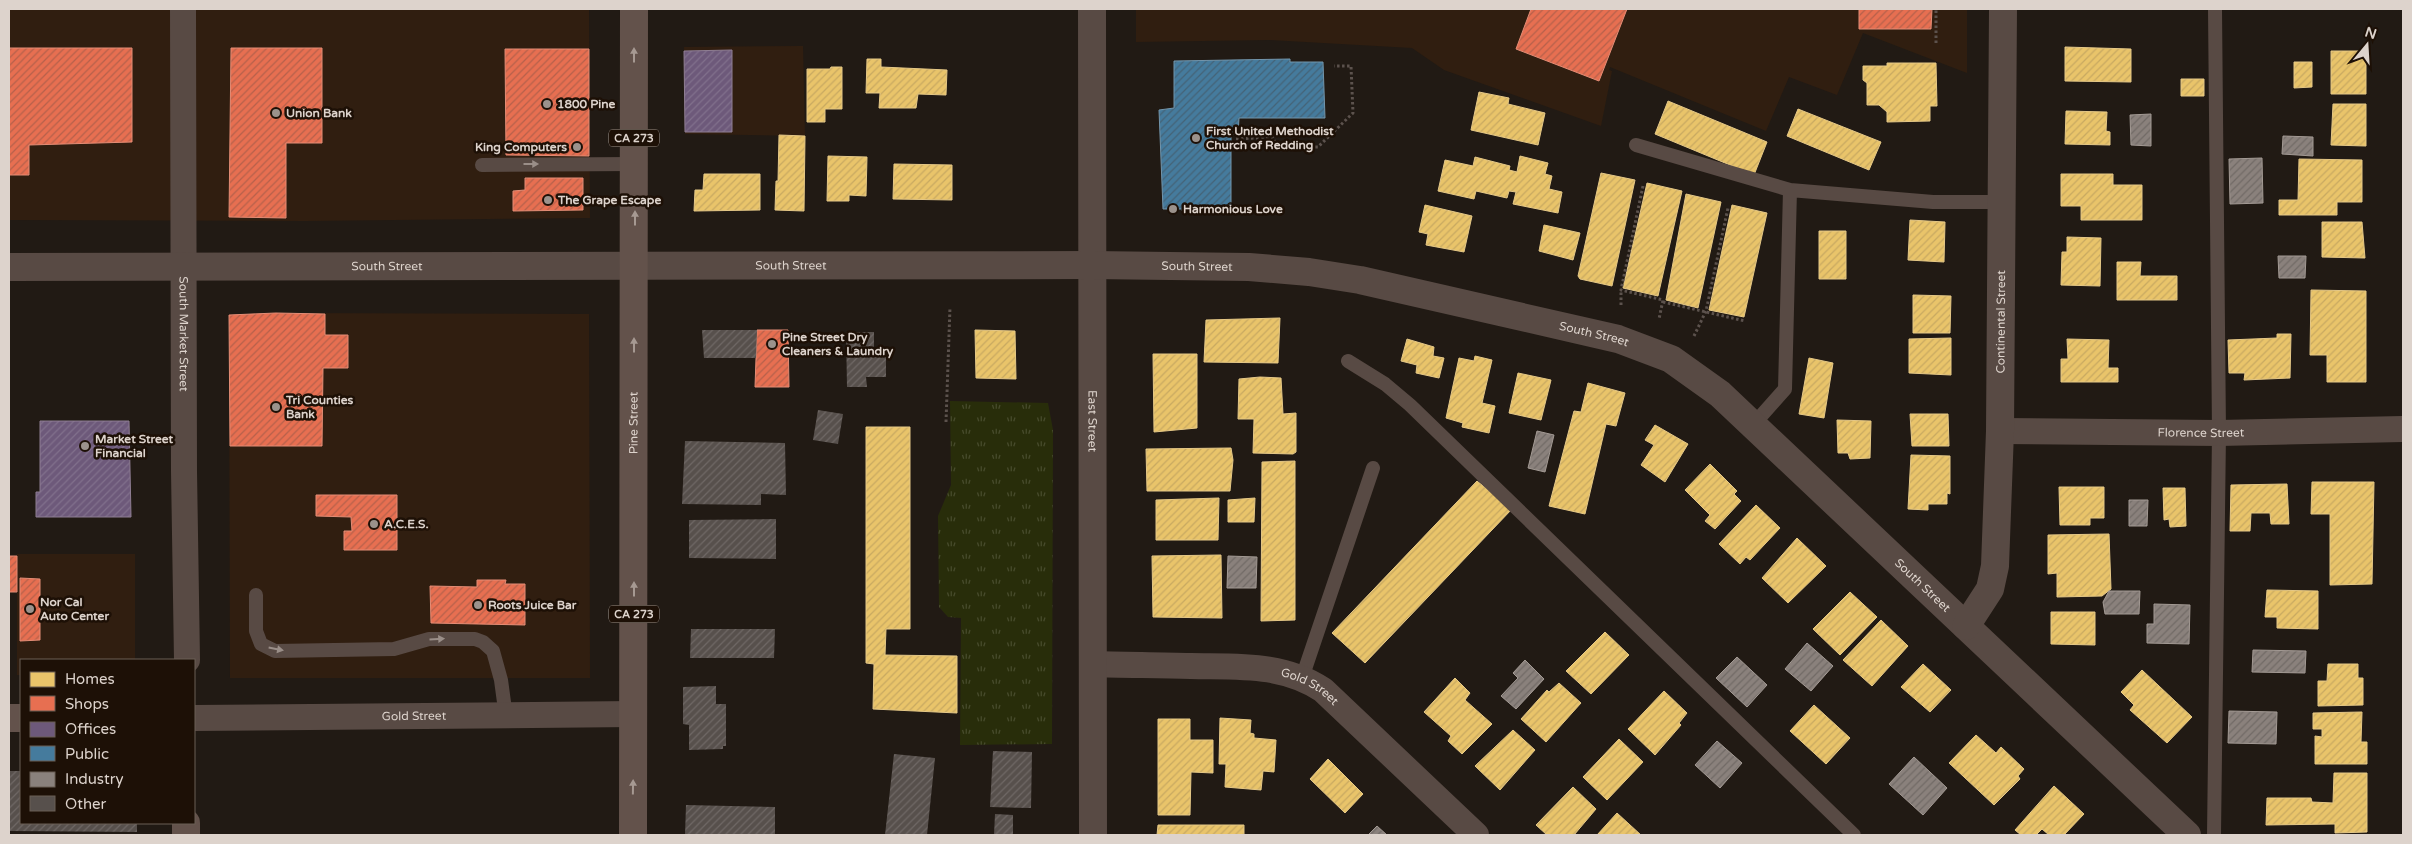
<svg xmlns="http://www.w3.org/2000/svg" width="2412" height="844" viewBox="0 0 2412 844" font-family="'Varela Round',sans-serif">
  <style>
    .built { fill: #301e10 }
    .grass { fill: url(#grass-tufts) }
    .homes { fill: url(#homes-hatch); stroke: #e5c887 }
    .shops { fill: url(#shops-hatch); stroke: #e48d76 }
    .offices { fill: url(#offices-hatch); stroke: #8f7e93 }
    .public { fill: url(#public-hatch); stroke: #7395ab }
    .industry { fill: url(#industry-hatch); stroke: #a39a94 }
    .building { fill: url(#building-hatch) }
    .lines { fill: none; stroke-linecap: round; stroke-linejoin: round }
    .path { stroke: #5c524d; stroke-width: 3; stroke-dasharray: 2.5 2.5; stroke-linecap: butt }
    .service { stroke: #584a44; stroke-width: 14 }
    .minor { stroke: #584a44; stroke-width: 26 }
    .tertiary { stroke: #584a44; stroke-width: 28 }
    .primary { stroke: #63524b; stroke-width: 28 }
    .oneway { fill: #a69992 }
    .oneway2 { fill: #9a8e88 }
    .poi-dot { fill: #9b928c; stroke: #1d1006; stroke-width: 2 }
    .labels { text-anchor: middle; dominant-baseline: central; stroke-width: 5; stroke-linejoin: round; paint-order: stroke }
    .shield { fill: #1d1006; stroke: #a39891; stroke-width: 1 }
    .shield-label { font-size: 11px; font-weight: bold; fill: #ddd3cc }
    .poi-label { font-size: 12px; font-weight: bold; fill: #ddd3cc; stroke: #1d1006; text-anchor: start }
    .street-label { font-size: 12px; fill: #ddd3cc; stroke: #1d1006 }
  </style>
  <defs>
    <pattern id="grass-tufts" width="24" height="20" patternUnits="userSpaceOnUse" patternTransform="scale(1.25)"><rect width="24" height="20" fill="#282d0a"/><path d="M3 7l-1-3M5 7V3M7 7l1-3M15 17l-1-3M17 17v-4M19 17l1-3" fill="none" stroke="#474b2c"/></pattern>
    <pattern id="homes-hatch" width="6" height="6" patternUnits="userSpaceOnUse" patternTransform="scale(1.25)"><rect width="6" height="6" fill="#e9c46a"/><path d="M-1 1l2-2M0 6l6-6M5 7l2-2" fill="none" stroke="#c8a961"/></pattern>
    <pattern id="shops-hatch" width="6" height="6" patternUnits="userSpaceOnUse" patternTransform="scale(1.25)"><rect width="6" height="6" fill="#e76f51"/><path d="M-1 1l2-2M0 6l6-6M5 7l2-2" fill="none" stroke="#b6614b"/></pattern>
    <pattern id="offices-hatch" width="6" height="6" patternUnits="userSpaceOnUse" patternTransform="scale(1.25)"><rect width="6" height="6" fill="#6d597a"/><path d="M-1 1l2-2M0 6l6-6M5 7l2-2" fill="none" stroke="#81708c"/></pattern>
    <pattern id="public-hatch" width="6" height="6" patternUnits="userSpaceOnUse" patternTransform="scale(1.25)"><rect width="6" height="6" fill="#457b9d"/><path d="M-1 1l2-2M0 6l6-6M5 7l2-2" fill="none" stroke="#446377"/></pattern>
    <pattern id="industry-hatch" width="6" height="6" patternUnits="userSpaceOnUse" patternTransform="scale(1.25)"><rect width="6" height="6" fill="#8a817c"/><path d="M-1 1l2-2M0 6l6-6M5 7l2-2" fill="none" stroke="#716a66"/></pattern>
    <pattern id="building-hatch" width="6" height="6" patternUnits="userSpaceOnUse" patternTransform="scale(1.25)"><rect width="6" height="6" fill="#57504c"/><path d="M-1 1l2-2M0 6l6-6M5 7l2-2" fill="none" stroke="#6f6865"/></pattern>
  </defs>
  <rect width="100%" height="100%" fill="#211a14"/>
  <path class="built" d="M9,9H589L590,218L305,221L9,220Z
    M1136,9H1967V73L1863,33L1837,95L1789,77L1766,131L1610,67L1609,70L1612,71L1601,126L1444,70L1412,48L1269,40L1136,42Z
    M803,46L805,136L685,134L684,47Z
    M276,313L589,314L590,678H230L229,315Z
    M17,554H135V660H21V675H17Z"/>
  <path class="grass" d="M950,401L1048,403L1053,430L1052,744L960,745L961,618L948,617L939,607L938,516L951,485Z"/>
  <path class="homes" d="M2065,47L2131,49V82L2065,81Z
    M2331,51H2366V94H2331Z
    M867,59H881V67L947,70L946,95L918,94L916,108H879L880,93H866Z
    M2294,62H2312V87L2294,88Z
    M1887,63H1936L1937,106H1930V121L1887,122V112L1879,105H1867V83L1863,80V66H1887Z
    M831,67H842V109H825V122H807V69H830Z
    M2181,79H2204V96H2181Z
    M1479,92L1509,98L1508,104L1545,113L1538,145L1471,130Z
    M1668,101L1767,142L1754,175L1655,134Z
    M2333,104H2366V146L2331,145Z
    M1798,109L1881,142L1869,170L1787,136Z
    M2066,111L2107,112L2106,131L2110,132V145L2065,144Z
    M779,135L805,136L804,211L775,210L776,181H778Z
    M828,156L867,157L866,196L849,195V201H827Z
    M1520,156L1548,163L1545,174L1552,176L1549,189L1562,192L1558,213L1513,204L1516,192L1509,191L1507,198L1476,191L1474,199L1438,191L1445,160L1473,166L1475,157L1510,166L1509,170L1517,172Z
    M2299,159L2362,160V202H2337V215H2279V200H2298Z
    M894,164L952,165V200L893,199Z
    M1601,173L1635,180L1612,286L1580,279L1578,276Z
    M704,174H760V210L694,211L695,190H703Z
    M2061,174H2113V185H2142V220H2081V206H2061Z
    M1647,183L1682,191L1658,296L1623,288Z
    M1686,194L1721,202L1698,308L1666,300Z
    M1425,205L1472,216L1464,252L1426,245L1428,234L1419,232Z
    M1732,205L1767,213L1744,317L1709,310Z
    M1910,220L1945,222L1944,262L1908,260Z
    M2322,222H2362L2365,258L2322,257Z
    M1544,225L1580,233L1573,260L1539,251Z
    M1819,231H1846V279H1819Z
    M2067,237L2101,238L2100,286L2061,285L2062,252H2067Z
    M2117,262H2141L2140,276H2177V300H2117Z
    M2311,290L2366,291V382H2327V355H2310Z
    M1913,295L1951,296L1950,333H1913Z
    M1280,318L1278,363L1204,362L1206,320Z
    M975,330L1015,331L1016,379L976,378Z
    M2277,334H2291L2290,378L2244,380L2245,373H2229L2228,340L2277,338Z
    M1951,338V375L1909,373V339Z
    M1407,339L1434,347L1433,356L1444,358L1439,378L1416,373L1417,365L1401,361Z
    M2067,339L2109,340L2108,368H2118V382H2061V359H2068Z
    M1153,354H1197V428L1154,432Z
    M1475,356L1492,360L1482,403L1495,406L1489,433L1462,427L1463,423L1446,418L1459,358L1474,361Z
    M1809,358L1833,363L1824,418L1799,414Z
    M1518,373L1551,380L1541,420L1509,413Z
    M1260,377L1281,378L1283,414L1296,413V452L1293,454L1253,453L1254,419H1238L1239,379Z
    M1588,383L1625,393L1616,426L1606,424L1585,514L1549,506L1574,411L1581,412Z
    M1910,414H1948L1949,446H1912Z
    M1837,420L1871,421L1870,458L1850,459L1848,453H1838Z
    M1655,425L1688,444L1665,482L1641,465L1654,445L1645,440Z
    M866,427H910V629H886L885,655L957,656V713L873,709L874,664L866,663Z
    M1231,448L1233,460L1230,491H1147L1146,449Z
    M1911,455L1950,456V494L1947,493V504H1928V510L1908,509Z
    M1295,461V620L1261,621L1262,462Z
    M1710,464L1737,491L1734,494L1741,501L1715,529L1705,521L1710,515L1685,490Z
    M1477,481L1512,509L1365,663L1332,633Z
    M2312,482H2374L2372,584L2330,585V514H2311Z
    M2287,484L2289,524H2271L2270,513H2251L2250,531H2230L2231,485Z
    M2059,487H2104V518H2090V525H2060Z
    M2163,488H2185L2186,526L2170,527L2169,519L2164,520Z
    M1219,498L1218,540H1156V500Z
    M1255,498L1254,522H1228V500Z
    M1756,505L1780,528L1750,560L1746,557L1740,564L1719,544Z
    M2109,534L2111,589L2102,596L2057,597V573L2048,574V535Z
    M1797,538L1826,566L1788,603L1762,578Z
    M1221,555L1222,618L1153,617L1152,556Z
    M2267,590L2318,591V629L2277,628V617H2265Z
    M1850,592L1877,617L1840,655L1813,629Z
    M2051,612H2095V645L2051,644Z
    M1881,620L1908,646L1872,686L1843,660Z
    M1605,632L1629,655L1591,694L1566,671Z
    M1923,664L1951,690L1930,712L1901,687Z
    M2328,664H2358V678H2363V705L2318,706V681H2327Z
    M2142,670L2192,717L2167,743L2130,710L2134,705L2121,692Z
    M1455,678L1470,693L1465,700L1492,724L1462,754L1448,741L1451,736L1424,712Z
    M1559,683L1581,703L1546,742L1521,719L1547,690L1549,692Z
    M1664,691L1687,713L1679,723L1681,725L1655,755L1628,729Z
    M1814,705L1850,738L1826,764L1790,731Z
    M2362,712L2361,742H2367V764H2315V736L2322,737V729H2313V713Z
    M1220,718L1251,720L1250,733L1254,734V738L1276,740L1274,772L1263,771L1261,790L1225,787L1226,764H1219Z
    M1158,719H1190V740H1213V773L1191,772L1190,815H1158Z
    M1513,730L1535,750L1500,790L1475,766Z
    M1976,735L1996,753L2001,747L2024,769L2018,776L2020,779L1994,805L1949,763Z
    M1619,739L1643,762L1607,800L1583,777Z
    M1328,759L1363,794L1345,813L1310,779Z
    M2334,773H2367V832L2335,833V824L2266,825L2267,798H2311L2312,802L2333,803Z
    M2054,786L2084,814L2064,835H2049L2042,829L2036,835H2021L2015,830Z
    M1573,787L1596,809L1574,835H1547L1536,825Z
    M1617,813L1641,835H1597Z
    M1158,825H1244V835H1157Z"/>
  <path class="shops" d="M1531,9H1627L1599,81L1516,49Z
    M1859,9H1932L1931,29H1859Z
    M9,48H132V142L29,145V175H9Z
    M231,48H322V143H286V218L229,217Z
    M505,49H589V156L506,155Z
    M525,178H583V210L513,211V191L525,190Z
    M276,313L325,314V335H348V368H323L322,446H230L229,315Z
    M757,330H788L789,387H755Z
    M316,495H397V550H344V531H352L351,517L316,516Z
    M9,556H17V592H9Z
    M20,578L40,579V640L20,641Z
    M477,580H506L505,584H525V625L431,623L430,586L477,587Z"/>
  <path class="offices" d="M732,50V132H685L684,51Z
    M40,421H129L131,517H36V492H40Z"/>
  <path class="public" d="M1290,59V62H1323L1325,118H1239L1238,135L1231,134V210L1182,211V209H1163L1159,110L1174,108V61Z"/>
  <path class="industry" d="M2151,114V146L2131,145L2130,115Z
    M2283,136L2313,137V156L2282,154Z
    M2262,158L2263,203L2230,204L2229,159Z
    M2278,256H2306L2305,278H2279Z
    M1537,431L1554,435L1545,472L1528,468Z
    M2129,500H2148L2147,526H2129Z
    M1228,556L1257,557L1256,588H1227Z
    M2109,591H2140L2139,614H2105L2103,602Z
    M2154,604L2190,605L2189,644L2147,643V624H2154Z
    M1807,643L1833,666L1811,691L1785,669Z
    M2253,650L2306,651L2305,673L2252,672Z
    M1737,657L1767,685L1747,707L1716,678Z
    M1525,660L1544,679L1516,709L1501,696L1518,678L1513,673Z
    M2229,711L2277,712L2276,744L2228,743Z
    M1717,741L1742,763L1720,788L1695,765Z
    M1914,757L1947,788L1923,815L1889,784Z
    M1377,826L1387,835H1368Z"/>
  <path class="building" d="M702,330H757L756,358H704Z
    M846,332H874V356H886V377H866L867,387H847Z
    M818,410L843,414L838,444L813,440Z
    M685,441L785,443L786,495L761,494V505L682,504Z
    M776,519V559L689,558V520Z
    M691,629H775L774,658H690Z
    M716,686V704H726V746H723V749L689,750V725L683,724V687Z
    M993,751L1032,752L1031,808L990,807Z
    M894,754L935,758L927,835H885Z
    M9,771H21V823H137V832L9,831Z
    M686,805L775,807V835H685Z
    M995,814L1013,815V835H994Z"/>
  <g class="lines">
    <path class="path" d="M1936,43V9
      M1236,139L1272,137L1278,147H1318L1353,113L1351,66H1334
      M1643,186L1621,290L1663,300L1659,319
      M1663,302L1745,321
      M1621,305V290
      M1694,336L1706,311L1728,208
      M946,422L950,307"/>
    <path class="service" d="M1636,145L1790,190
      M482,165L635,164
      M1348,361L1385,384L1410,405L1854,835
      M1753,425L1785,389L1790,190L1933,202H2002
      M256,595V631L261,644L275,651L394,649L429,639H475L483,642L493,651L501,680L506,717
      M1302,678L1373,468
      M2214,835L2219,433L2215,9"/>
    <g class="minor">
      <path id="s1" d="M183,9L184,471L187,660"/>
      <path id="s2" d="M2000,431L2219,433L2403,429"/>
      <path id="s3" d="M1092,664C1125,665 1158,665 1191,666C1237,667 1283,663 1323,690L1476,835"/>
      <path id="s4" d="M194,718L634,714"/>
    </g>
    <g class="tertiary">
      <path id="s5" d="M1092,9L1093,835"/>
      <path id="s6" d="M9,267L1092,265L1249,267L1309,272L1360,280L1618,339L1671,359L1720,394L2187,835"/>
      <path id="s7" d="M1966,626L1990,589L1995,566L2000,431L2003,9"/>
    </g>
    <g class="primary">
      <path d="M9,718H21"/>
      <path d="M186,835V823"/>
      <path id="s8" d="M633,835L634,9"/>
    </g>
  </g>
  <defs><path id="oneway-solid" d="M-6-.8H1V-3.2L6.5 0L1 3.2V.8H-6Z" transform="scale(1.25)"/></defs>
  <g class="oneway">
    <use href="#oneway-solid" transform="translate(634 55) rotate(-90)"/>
    <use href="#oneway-solid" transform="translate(635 218) rotate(-90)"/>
    <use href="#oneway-solid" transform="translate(634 345) rotate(-90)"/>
    <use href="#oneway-solid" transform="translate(634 589) rotate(-90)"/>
    <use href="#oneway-solid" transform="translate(633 787) rotate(-89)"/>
  </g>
  <g class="oneway2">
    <use href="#oneway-solid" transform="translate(531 164)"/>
    <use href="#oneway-solid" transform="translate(437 639) rotate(-3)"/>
    <use href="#oneway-solid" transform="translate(276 649) rotate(11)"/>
  </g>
  <g class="poi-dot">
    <circle cx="547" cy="104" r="5"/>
    <circle cx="276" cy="113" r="5"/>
    <circle cx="1196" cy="138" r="5"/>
    <circle cx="577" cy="147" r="5"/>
    <circle cx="548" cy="200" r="5"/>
    <circle cx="1173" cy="209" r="5"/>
    <circle cx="772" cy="344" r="5"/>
    <circle cx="276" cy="407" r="5"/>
    <circle cx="85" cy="446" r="5"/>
    <circle cx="374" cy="524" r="5"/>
    <circle cx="478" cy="605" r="5"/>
    <circle cx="30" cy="609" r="5"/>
  </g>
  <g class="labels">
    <g class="shield">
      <rect x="609" y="129.5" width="50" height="17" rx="4"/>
      <rect x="609" y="605.5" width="50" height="17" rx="4"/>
    </g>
    <g class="shield-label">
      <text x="634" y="138">CA 273</text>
      <text x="634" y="614">CA 273</text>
    </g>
    <g class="poi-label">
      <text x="557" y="104">1800 Pine</text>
      <text x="286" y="113">Union Bank</text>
      <text x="1206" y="131">First United Methodist<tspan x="1206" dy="14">Church of Redding</tspan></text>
      <text x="567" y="147" text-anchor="end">King Computers</text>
      <text x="558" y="200">The Grape Escape</text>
      <text x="1183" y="209">Harmonious Love</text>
      <text x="782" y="337">Pine Street Dry<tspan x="782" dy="14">Cleaners &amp; Laundry</tspan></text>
      <text x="286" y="400">Tri Counties<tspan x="286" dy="14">Bank</tspan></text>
      <text x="95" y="439">Market Street<tspan x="95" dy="14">Financial</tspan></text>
      <text x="384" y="524">A.C.E.S.</text>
      <text x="40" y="602">Nor Cal<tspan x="40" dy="14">Auto Center</tspan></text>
      <text x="488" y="605">Roots Juice Bar</text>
    </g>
    <g class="street-label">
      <text stroke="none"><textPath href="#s6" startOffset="378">South Street</textPath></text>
      <text stroke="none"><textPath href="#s6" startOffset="782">South Street</textPath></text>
      <text stroke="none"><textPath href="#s6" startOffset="1188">South Street</textPath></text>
      <text stroke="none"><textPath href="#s7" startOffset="312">Continental Street</textPath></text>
      <text stroke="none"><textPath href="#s6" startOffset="1592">South Street</textPath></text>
      <text stroke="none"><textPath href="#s1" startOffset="325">South Market Street</textPath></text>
      <text stroke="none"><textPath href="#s8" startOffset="412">Pine Street</textPath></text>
      <text stroke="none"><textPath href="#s5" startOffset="412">East Street</textPath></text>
      <text stroke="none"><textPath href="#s2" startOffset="201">Florence Street</textPath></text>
      <text stroke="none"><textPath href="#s6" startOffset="2012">South Street</textPath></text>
      <text stroke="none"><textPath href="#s3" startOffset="222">Gold Street</textPath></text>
      <text stroke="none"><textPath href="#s4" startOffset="220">Gold Street</textPath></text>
    </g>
  </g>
  <rect width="2412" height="844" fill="none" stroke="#ddd3cc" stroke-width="20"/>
  <rect x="20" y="659" width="175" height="165" fill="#1d1006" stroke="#6a5e55"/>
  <rect x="30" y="672" width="25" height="15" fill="#e9c46a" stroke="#6a5e55"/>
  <text x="65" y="684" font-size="15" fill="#ddd3cc">Homes</text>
  <rect x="30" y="696" width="25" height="15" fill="#e76f51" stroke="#6a5e55"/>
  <text x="65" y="709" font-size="15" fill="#ddd3cc">Shops</text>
  <rect x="30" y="722" width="25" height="15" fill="#6d597a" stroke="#6a5e55"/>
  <text x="65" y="734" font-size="15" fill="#ddd3cc">Offices</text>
  <rect x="30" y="746" width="25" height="15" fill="#457b9d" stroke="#6a5e55"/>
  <text x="65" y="759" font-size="15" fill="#ddd3cc">Public</text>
  <rect x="30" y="772" width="25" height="15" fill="#8a817c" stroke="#6a5e55"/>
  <text x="65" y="784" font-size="15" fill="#ddd3cc">Industry</text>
  <rect x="30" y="796" width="25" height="15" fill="#57504c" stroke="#6a5e55"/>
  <text x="65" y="809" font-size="15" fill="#ddd3cc">Other</text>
  <g transform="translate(2367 45) rotate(18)" stroke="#1d1006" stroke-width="4" paint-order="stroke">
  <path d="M0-4L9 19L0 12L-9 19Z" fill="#ddd3cc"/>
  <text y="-8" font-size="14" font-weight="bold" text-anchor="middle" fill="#ddd3cc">N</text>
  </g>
</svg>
